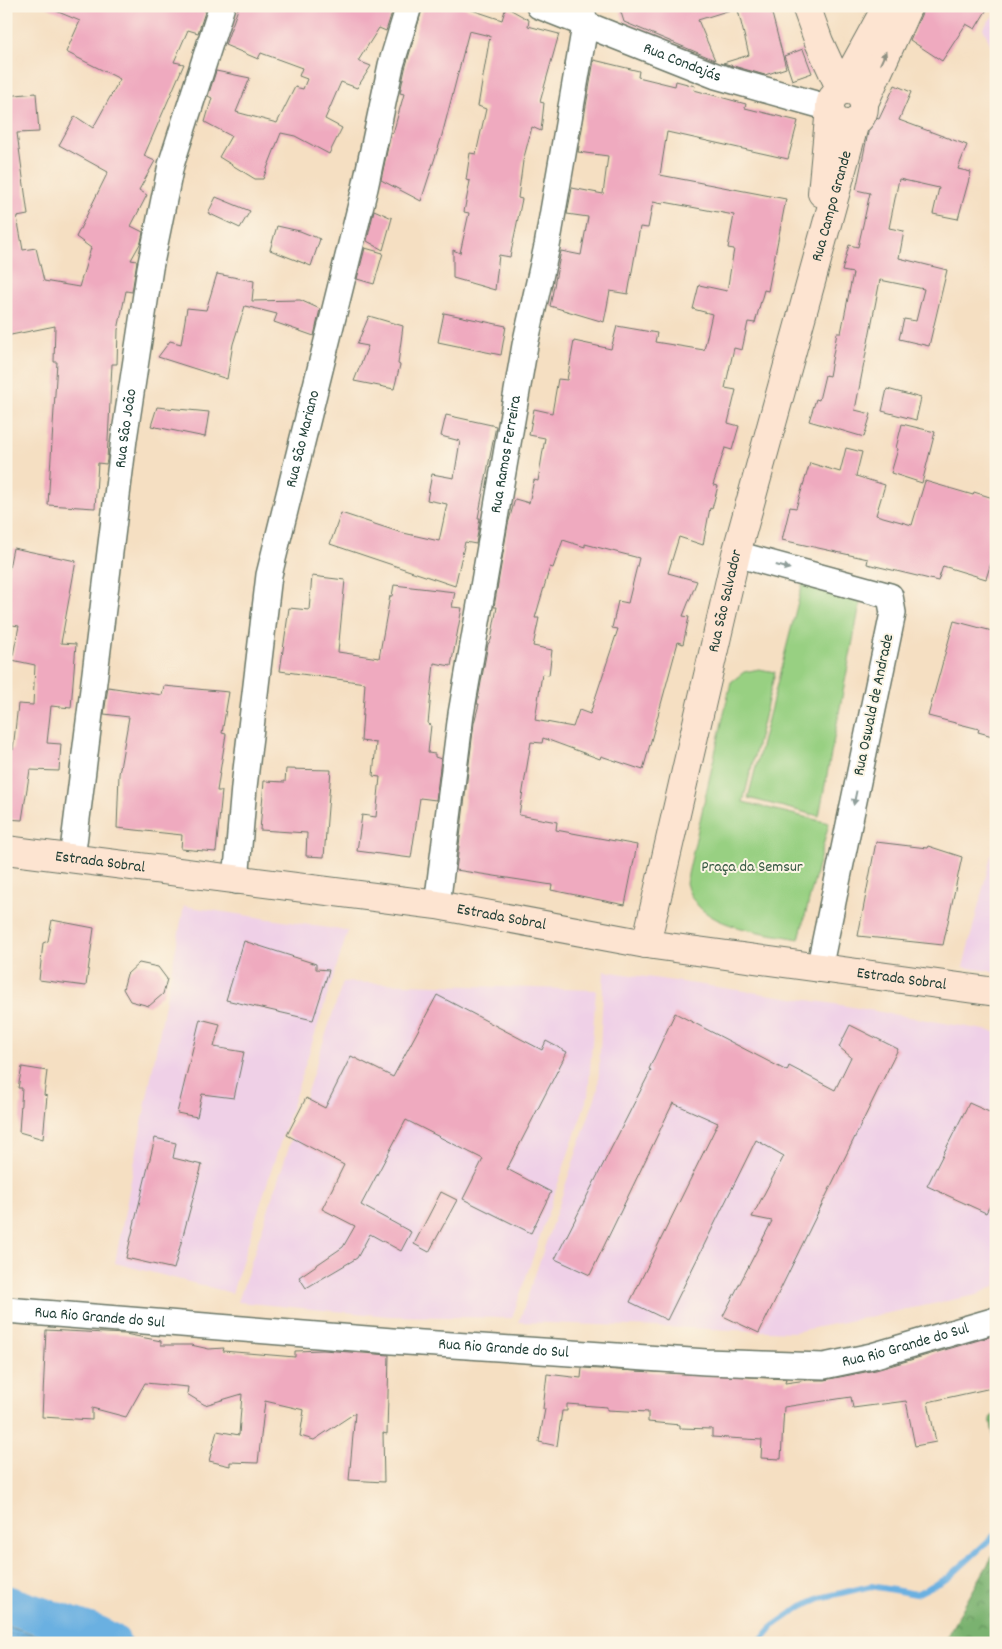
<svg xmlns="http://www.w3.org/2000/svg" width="1002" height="1649" viewBox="0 0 1002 1649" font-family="Dekko,sans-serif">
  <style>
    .built { fill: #efd0e7 }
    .green { fill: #98d082; stroke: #5c865b }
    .forest { fill: url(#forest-crowns); stroke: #4c7852 }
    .water { fill: url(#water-rules); stroke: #44768a }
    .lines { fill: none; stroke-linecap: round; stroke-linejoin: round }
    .stream { stroke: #6ab0e1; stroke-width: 6 }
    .river { stroke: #6ab0e1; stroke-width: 38 }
    .building { fill: #efaabf; fill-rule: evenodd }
    .street-casing { stroke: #6a7666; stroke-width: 28 }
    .secondary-casing { stroke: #6a7666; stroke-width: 30 }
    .street { stroke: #fff; stroke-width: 25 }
    .secondary { stroke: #fde4d1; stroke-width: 28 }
    .oneway { fill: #8e9082 }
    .oneway2 { fill: #8f9e9a }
    .labels { text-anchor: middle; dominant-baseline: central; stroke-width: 4; stroke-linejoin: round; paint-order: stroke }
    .street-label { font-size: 16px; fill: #1f3d34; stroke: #fcf5e5 }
    .park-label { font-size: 16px; fill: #375a44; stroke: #fcf5e5 }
  </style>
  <defs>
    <pattern id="forest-crowns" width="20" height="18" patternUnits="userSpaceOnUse" patternTransform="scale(1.25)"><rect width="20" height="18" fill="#7ab270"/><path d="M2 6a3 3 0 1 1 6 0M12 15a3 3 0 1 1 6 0" fill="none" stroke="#63925d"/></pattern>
    <pattern id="water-rules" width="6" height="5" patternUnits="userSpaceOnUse" patternTransform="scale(1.25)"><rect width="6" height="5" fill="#6ab0e1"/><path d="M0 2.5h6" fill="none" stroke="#5790b7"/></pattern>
  </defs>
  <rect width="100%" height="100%" fill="#fcf5e5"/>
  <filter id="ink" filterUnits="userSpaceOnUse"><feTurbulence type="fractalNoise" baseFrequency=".02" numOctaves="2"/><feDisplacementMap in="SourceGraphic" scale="10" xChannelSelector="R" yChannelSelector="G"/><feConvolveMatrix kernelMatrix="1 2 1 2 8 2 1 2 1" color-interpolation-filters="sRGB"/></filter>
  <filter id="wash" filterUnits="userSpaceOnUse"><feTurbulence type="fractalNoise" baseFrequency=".0096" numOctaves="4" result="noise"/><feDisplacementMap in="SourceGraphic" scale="20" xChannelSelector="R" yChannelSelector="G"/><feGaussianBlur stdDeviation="1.12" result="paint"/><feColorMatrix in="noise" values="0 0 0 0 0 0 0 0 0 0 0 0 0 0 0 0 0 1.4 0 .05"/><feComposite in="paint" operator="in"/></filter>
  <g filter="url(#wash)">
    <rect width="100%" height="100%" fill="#f5dfc2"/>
    <path class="built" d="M996,12V57L983,28Z
      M996,836V972L963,967Z
      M184,906L348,931L232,1293L115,1263Z
      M604,971L829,1003L996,1032V1285L977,1295L794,1332L519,1322L598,1089Z
      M343,982L596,990L588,1096L512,1318L388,1316L238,1302Z"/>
    <path class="green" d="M803,582L861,599L819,816L748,798Z
      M759,669L775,672L743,802L829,823L799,939C760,931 696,929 686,883L731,682L744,672Z"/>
    <path class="forest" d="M996,1412V1449L990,1418Z
      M996,1550V1643H943Z"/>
    <path class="water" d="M6,1625L60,1643H6Z"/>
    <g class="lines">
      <path class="stream" d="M759,1643L773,1626L802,1606L820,1598L871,1586L916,1594L948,1578L996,1534"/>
      <path class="river" d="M6,1604L98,1635L112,1643"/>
    </g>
    <g id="blocks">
      <path class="building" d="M44,6H207L198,33L188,30L174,62L184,64L144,156L155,161L139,190L147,195L131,226L143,232L141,242L131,260L137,261L132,292L126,291L118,330L117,364H112L107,460L106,464L98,463L95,508L48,505L57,362H54L55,326L6,336V96L36,93L39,132L17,133L28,215L17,217L23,250L36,248L44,281L79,287L91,248L76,237L108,172L59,145L75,116L93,128L120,79L66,52L80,21Z
        M239,6H394L386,31L379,28L358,61L371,66L357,88L341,82L325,119L342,128L329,154L295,136L281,133L263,179H255L219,157L231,136L205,122L212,98L208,96L216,71L250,78L236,112L277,123L295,87L303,89L307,79L299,76L302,68L261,53L258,59L225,45Z
        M423,6H460L502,20L506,7L529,20L528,26L559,34L540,102L544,103L541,131L532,127L523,161L518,198L522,199L510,257L499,255L495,290L453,278V250L460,253L469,213L464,212L470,181L466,180L470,153L476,154L486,109L478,106L490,36L469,31L441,139L421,201L381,180L391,132L393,133L404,94L400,93L405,69Z
        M619,6H729L730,10L698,20L715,60L624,22Z
        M737,6H770L786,68L765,75L723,63L749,55Z
        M925,6H989L975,29L966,24L942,61L910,40Z
        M803,49L812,73L792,80L784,56Z
        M594,60L639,71L638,77L675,86L676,81L695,86L694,90L746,104L745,108L798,121L788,159L667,132L660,175L786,199L768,291L764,290L755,323L748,322L742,350L734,348L725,388L736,390L728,423L739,426L732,450L725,448L713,485L718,486L712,509L710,508L703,545L679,537L668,573L697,581L683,616L689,617L683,644L678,642L643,770L601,756L600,759L543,738L542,743L531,742L519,815L557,822L556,830L637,845L625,905L551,890L552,885L456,870L474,723L479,704H477L488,644L491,640L497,607H494L508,524L515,499L529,503L534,480L538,481L545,438L529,435L534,409L552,413L558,379L567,380L574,341L611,349L617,326L657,333L655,342L704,350L712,314L693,309L699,285L727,291L734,249L728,248L734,215L664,202L663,204L653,202L648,228L640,227L628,294L610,291L604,322L550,306L561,251L581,255L588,217L567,214L572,188L603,194L608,156L578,152ZM563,540L585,547V544L639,558L628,603L618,601L612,628L618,629L590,714L579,710L573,727L535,720L542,674L549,675L552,650L533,646L539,618H535L550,567L553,568Z
        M895,85L911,92L899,120L967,145L958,169L971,172L958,219L933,214L939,188L899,179L889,228L904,231L899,258L947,270L929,346L899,339L904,319L916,321L924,289L880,280L855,410L871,414L864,437L809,421L816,399L819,400L825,375L829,376L837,333H841L853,273L842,271L849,245L858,247L870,193L856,190L870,123L872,117L879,119Z
        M216,197L250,211L240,228L208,213Z
        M374,210L392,218L383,250L367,241Z
        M277,226L300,231L320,239L311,266L270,250Z
        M365,248L383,253L374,284L357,279Z
        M217,274L254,281L252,301L300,300L320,309L314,336L274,322L277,314L245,306L233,344L227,379L158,357L170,341L181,344L187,308L206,310Z
        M444,313L506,326L501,355L438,342Z
        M369,316L403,326L398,364L400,365L394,389L354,381L368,346L357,344Z
        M887,389L921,398L916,420L882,411Z
        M157,407L209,412L205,437L151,426Z
        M446,415L496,426L478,518H480L476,544L465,542L455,586L330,544L341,513L399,532L439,541L447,504L427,500L432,474L454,478L460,441L441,436Z
        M902,424L935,432L922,483L891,473L898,449L896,448Z
        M846,448L862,452L856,476L885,485L876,515L912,525L925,481L973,495L974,492L996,499V547L986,579L943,566L938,581L867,564L868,559L782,540L790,507L796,508L810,463L840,472Z
        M13,548L76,561L61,643L76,644L71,708L51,706L47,743L61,744L59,771L30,770L22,820L6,819V749L13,750L18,704L33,705L35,665L12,660L19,626L6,624V583Z
        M312,576L345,580L338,652L379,658L390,596H392L394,585L455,592L452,607L462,608L451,666L434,663L428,724L431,725L428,753L435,754V757L441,759L436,800L420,798L411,858L357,851L362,815L376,817L380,777L373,776L376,743L361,741L365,683L280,671L289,608L309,610Z
        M954,621L996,632V737L978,732L979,729L928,716Z
        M164,686L229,692L222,733L226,734L217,791H222L216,852L181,849L182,835L117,828L119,774L129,717L104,714L108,687L162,695Z
        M286,769L331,770L324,857L306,856L307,833L260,830L264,781L285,782Z
        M876,842L927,848L928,846L962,857L943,945L858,936Z
        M52,920L94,928L86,986L39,980L43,943L48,941Z
        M244,941L316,964V969L329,970L313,1020L226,1000Z
        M139,963L158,967L167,979L163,994L149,1006L130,1001L123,989L127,974Z
        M437,995L542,1050L546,1041L567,1052L507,1169L551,1192L531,1233L463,1199L483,1159L406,1120L361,1205L411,1232L401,1251L370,1234L357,1258L306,1288L299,1277L343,1247L355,1226L322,1209L344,1165L287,1135L306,1098L325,1108L351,1056L393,1077Z
        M675,1013L787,1071L789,1066L835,1090L851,1057L839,1047L850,1025L898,1049L759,1333L723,1316L772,1221L752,1217L784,1156L756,1140L667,1320L630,1302L718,1123L673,1103L590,1275L555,1259L651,1070L649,1069Z
        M200,1019L220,1024L214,1047L244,1052L234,1098L202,1094L197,1117L177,1113Z
        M22,1067L47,1071L44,1095L47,1096L43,1139L19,1132L22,1088H18Z
        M969,1103L996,1115V1194L986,1213L927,1186Z
        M155,1138L176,1143L173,1158L202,1165L174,1269L126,1258Z
        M441,1192L457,1200L429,1252L414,1244Z
        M46,1330L125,1334L161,1341V1345H191L209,1349L224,1348L223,1351L295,1357V1351L323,1350L389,1355L387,1434L383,1433L384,1482L349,1480L355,1413L314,1440L300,1436L304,1410L265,1401L258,1463L230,1462V1466L209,1461L217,1431L239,1435L242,1394L205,1405L187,1394L188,1387L145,1383L126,1417L92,1408V1420L42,1417Z
        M996,1335V1387L928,1402L936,1442L915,1446L906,1401L853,1408L851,1397L784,1407L781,1459L761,1458L762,1440L712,1437V1429L680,1428V1425L648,1422V1412L607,1410V1407L567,1404V1411H562L557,1446L539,1442L545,1409H543L547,1374L581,1378L582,1368L786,1379L785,1383L807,1380H824L876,1370Z"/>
    </g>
  </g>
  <g filter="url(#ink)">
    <use href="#blocks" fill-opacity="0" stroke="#6a7666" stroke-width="1"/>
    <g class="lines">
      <defs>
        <g id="street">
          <path id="s1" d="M539,6L716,76L830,108"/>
          <path d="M736,554L890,596L893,613L819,969"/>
          <path id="s2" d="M72,859L124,439L150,268L171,165L222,6"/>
          <path id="s3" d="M236,881L244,787L269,575L365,188L391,65L409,6"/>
          <path id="s4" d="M437,905L461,714L525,345L547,246L585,26L582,6"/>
          <path id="s5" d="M6,1310L392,1341L706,1362L824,1366L872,1356L996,1320"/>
        </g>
        <g id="secondary">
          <path d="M806,6L819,42L841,90"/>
          <circle cx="847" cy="107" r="17"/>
          <path d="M841,90L887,6"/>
          <path d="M864,103L908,6"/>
          <path d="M822,193L830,108"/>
          <path id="s6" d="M6,850L437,905L646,944L996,992"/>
          <path id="s7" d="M646,944L736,554L855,122"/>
        </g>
      </defs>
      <use href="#street" class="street-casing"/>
      <use href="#secondary" class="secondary-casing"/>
      <use href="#street" class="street"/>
      <use href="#secondary" class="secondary"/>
    </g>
    <defs><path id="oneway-solid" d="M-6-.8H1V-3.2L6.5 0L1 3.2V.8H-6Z" transform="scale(1.25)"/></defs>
    <use class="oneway" href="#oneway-solid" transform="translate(883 58) rotate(-66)"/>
    <g class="oneway2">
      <use href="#oneway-solid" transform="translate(783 567) rotate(15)"/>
      <use href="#oneway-solid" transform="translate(855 798) rotate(102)"/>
    </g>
  </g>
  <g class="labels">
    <g class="street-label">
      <text stroke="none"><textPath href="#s1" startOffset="154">Rua Condajás</textPath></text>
      <text stroke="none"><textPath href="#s7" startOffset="761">Rua Campo Grande</textPath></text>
      <text stroke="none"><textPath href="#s2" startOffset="434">Rua São João</textPath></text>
      <text stroke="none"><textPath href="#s3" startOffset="448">Rua São Mariano</textPath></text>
      <text stroke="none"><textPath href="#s4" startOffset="456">Rua Ramos Ferreira</textPath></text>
      <text stroke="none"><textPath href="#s7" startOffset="352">Rua São Salvador</textPath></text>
      <text transform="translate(874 705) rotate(-78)">Rua Oswald de Andrade</text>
      <text stroke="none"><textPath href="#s6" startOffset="95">Estrada Sobral</textPath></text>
      <text stroke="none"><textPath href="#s6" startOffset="500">Estrada Sobral</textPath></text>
      <text stroke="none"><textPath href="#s6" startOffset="905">Estrada Sobral</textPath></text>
      <text stroke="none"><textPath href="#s5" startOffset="94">Rua Rio Grande do Sul</textPath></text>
      <text stroke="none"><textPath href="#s5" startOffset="904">Rua Rio Grande do Sul</textPath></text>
      <text stroke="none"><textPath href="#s5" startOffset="499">Rua Rio Grande do Sul</textPath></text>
    </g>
    <g class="park-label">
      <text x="752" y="867">Praça da Semsur</text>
    </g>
  </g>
  <rect width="1002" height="1649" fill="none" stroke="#fcf5e5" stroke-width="25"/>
</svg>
